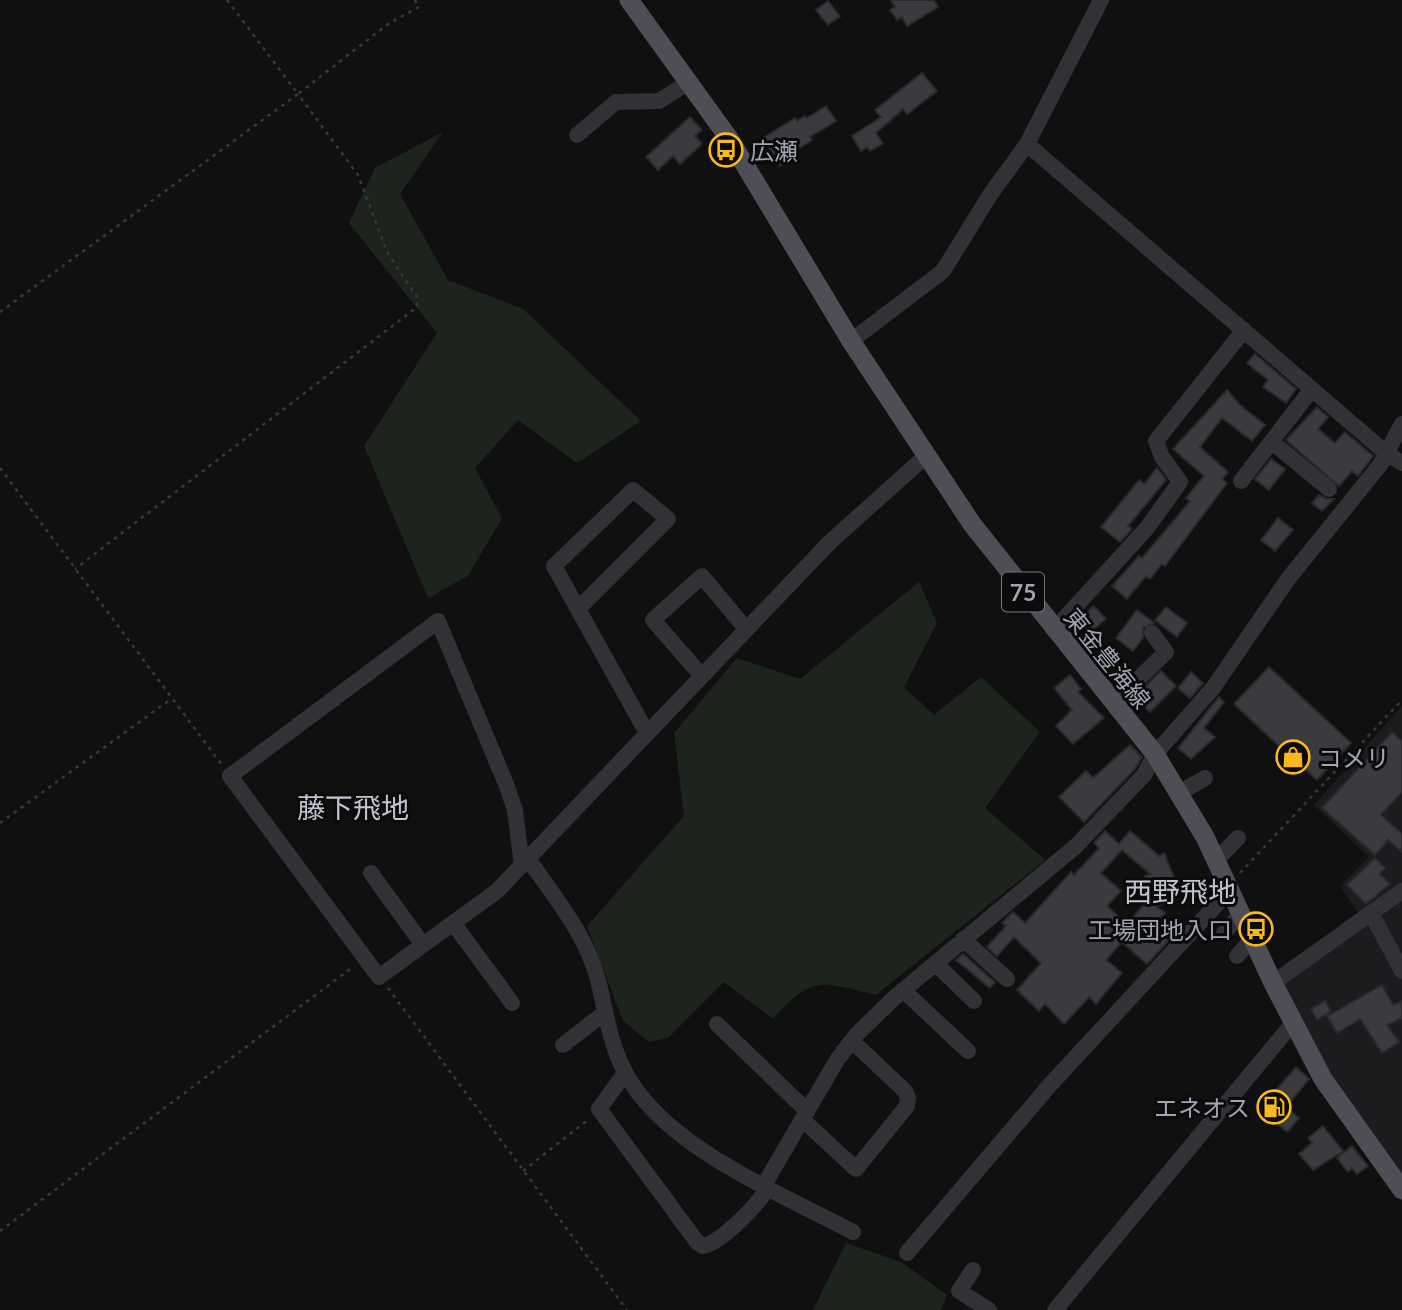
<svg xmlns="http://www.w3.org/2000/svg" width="1402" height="1310" viewBox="0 0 1402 1310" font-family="Lato,'Noto Sans JP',sans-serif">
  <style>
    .built { fill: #1c1c1e }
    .green { fill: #1c241d }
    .building { fill: #3a3a3f; stroke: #2a2a2d; stroke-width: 2; fill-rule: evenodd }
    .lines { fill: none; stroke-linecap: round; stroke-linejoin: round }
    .path { stroke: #37383e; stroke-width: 2.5; stroke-dasharray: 3.5 5; stroke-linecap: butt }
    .minor { stroke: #313136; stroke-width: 16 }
    .major { stroke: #4d4e56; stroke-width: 19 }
    .labels { text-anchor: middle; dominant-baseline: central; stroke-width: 6; stroke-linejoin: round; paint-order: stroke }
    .shield { fill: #0b0b0c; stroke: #737781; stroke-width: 2 }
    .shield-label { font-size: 23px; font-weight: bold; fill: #a0a5b3 }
    .poi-label { font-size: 24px; fill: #a0a5b3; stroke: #0b0b0c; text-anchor: start }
    .street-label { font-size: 24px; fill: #a0a5b3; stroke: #0b0b0c }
    .quarter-label { font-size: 28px; fill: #c1c4cf; stroke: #0b0b0c }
  </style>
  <rect width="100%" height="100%" fill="#101011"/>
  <path class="built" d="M1402,706V1176L1351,1110L1276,976L1361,917L1340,886L1369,857L1314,805Z"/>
  <path class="green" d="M443,132L400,194L448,280L523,309L641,421L577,463L518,420L475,468L502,518L468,576L428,598L364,446L437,333L349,223L375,168Z
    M919,582L937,623L904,687L934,715L981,677L1040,732L985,808L1045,860L876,995C821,982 813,974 773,1019L724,982L668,1038L649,1042L623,1021L587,926L684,816L674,733L737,658L800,679Z
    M846,1243L901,1262L947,1295L941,1310H813Z"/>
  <path class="building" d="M891,0H934L938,7L907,26L902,17L897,20L890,10L895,7Z
    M828,1L840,16L828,25L816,10Z
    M922,73L937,91L907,114L903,109L876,133L883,144L870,151L867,147L861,151L852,136L881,117L875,110Z
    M826,106L836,121L810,137L812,140L795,151L798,155L780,166L763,138L795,118L797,121L805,116L807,118Z
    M690,117L702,130L695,136L702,144L680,164L673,156L658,170L646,157Z
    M1255,354L1296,389L1286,403L1263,387L1268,380L1247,363Z
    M1227,390L1240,405L1265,425L1252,441L1222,418L1200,447L1228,472L1222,479L1227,483L1165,566L1162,564L1150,579L1146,576L1127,599L1112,586L1139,556L1142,558L1171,524L1190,501L1186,498L1204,476L1173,449Z
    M1317,407L1328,417L1318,429L1335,443L1345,432L1373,456L1358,476L1352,471L1339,486L1286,440Z
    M1271,459L1285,469L1269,490L1255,479Z
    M1157,468L1166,480L1128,526L1132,529L1120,542L1101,527L1139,480L1144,484Z
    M1319,495L1327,499H1334L1322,511L1312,503Z
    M1278,518L1293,530L1275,551L1261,540Z
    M1094,606L1106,619L1090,632L1079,619Z
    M1166,607L1187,623L1177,637L1155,620Z
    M1137,610L1154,623L1143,628V638L1133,651L1116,638Z
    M1269,667L1351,743L1317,780L1304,768L1298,769L1281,754V748L1234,704Z
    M1161,671L1176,686L1150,712L1135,697Z
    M1191,672L1203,683L1190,698L1178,688Z
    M1070,675L1081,689L1078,692L1104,718L1073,744L1056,726L1072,710L1054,688Z
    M1219,697L1224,702L1204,728L1215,737L1191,759L1178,748Z
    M1392,732L1402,741V792L1381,815L1402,834V852L1388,840L1375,855L1322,808Z
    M1130,745L1142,757L1135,769L1084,822L1059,797L1086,771L1093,778Z
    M1105,831L1119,844L1130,831L1159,856L1164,853L1181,894L1157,907L1165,913L1154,926L1169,940L1147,964L1122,942L1106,960L1122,973L1096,1004L1089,997L1064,1024L1045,1004L1039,1011L1017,990L1041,963L1014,937L997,956L987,947L1006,926L1002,923L1013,912L1025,923L1071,872L1074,875L1099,848L1094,843ZM1122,850L1150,874L1145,876L1154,893L1127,924L1107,906L1121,891L1101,873Z
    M1375,858L1385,868L1380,874L1390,884L1366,904L1347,885Z
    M963,954L995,982L990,988L956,960Z
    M1382,985L1393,1005L1402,1001V1018L1387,1025L1399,1042L1382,1053L1360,1019L1337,1033L1327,1016Z
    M1325,1001L1331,1011L1317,1020L1311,1009Z
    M1296,1067L1309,1079L1286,1107L1299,1118L1287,1132L1256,1106L1268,1092L1272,1095Z
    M1323,1126L1343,1151L1313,1170L1299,1154L1312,1143L1308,1138Z
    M1352,1146L1368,1166L1357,1174L1352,1168L1348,1172L1337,1158Z"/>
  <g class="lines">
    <path class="path" d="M227,0L298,94L388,24L419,7L415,0
      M0,312L298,94L358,175L387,252L417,297V307L75,569
      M0,468L222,765
      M0,823L171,699
      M1240,873L1402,700
      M388,988L627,1310
      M523,1171L589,1119
      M0,1231L353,967"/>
    <path class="minor" d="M577,135L616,102L659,101L689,82
      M1027,144L1386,453L1402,463
      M851,341L943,271L990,195L1027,144L1101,0
      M1272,442L1329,489
      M1241,481L1312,389
      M578,609L668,519L633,490L554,566L647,733
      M1054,630L1147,528L1180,482L1162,457L1156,441L1244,330
      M702,676L653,620L702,576L746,629
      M1114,703L1166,652L1152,633
      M1179,793L1205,778
      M529,860C555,898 586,934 598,980C606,1011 609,1042 625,1072C664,1147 780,1193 853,1232
      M1216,860L1238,838
      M522,866L515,810L506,784L438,621L230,776L379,977L497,891L830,542L926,456
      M371,873L423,945
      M1371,913L1402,971
      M453,923L512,1003
      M1224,933L1241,914
      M963,939L1007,979
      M1237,956L1253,938
      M935,963L974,1001
      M1273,983L1402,891
      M903,990L968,1051
      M717,1024L807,1111
      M563,1045L603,1014
      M625,1073L599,1109L697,1242L703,1246C722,1242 759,1204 768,1187
      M803,1120L856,1169L907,1106L908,1098L905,1091L852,1041
      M764,1185L837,1060L857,1034L894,998L1076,846L1144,775L1155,754L1213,688L1288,579L1380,465L1402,424
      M907,1253L1049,1086L1230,890
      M973,1270L959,1291L989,1310
      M1055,1310L1293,1023"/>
    <path class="major" d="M629,0L728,137L851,341L972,524L1155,754L1205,837L1273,983L1323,1079L1402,1190"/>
  </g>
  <defs>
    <symbol id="bus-ring" viewBox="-11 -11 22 22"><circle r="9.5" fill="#0b0b0c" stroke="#fab81f" stroke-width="1.5"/><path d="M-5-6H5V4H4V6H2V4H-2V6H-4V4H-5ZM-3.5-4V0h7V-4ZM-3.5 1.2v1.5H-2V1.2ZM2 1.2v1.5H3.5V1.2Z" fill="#fab81f"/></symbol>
    <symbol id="shop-ring" viewBox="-11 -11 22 22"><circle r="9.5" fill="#0b0b0c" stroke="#fab81f" stroke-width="1.5"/><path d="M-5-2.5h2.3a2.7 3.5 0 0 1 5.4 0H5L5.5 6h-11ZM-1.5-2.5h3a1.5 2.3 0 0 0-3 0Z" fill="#fab81f"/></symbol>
    <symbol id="fuel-ring" viewBox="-11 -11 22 22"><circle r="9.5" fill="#0b0b0c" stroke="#fab81f" stroke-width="1.5"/><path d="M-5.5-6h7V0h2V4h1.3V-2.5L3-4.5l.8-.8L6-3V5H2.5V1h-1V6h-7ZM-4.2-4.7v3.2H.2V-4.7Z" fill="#fab81f"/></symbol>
  </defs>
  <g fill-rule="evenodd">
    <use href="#bus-ring" x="707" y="131" width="38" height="38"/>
    <use href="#shop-ring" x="1274" y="738" width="38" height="38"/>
    <use href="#bus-ring" x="1237" y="910" width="38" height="38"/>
    <use href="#fuel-ring" x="1255" y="1088" width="38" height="38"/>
  </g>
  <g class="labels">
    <rect class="shield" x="1002" y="572.5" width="42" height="39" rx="5"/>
    <g class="shield-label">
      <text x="1023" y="592">75</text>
    </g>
    <g class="poi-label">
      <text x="750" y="150">広瀬</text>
      <text x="1318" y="757">コメリ</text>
      <text x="1232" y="929" text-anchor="end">工場団地入口</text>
      <text x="1250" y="1107" text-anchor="end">エネオス</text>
    </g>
    <g class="street-label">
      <text transform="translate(1108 658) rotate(51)">東金豊海線</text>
    </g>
    <g class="quarter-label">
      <text x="353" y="807">藤下飛地</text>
      <text x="1180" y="891">西野飛地</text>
    </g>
  </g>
</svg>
